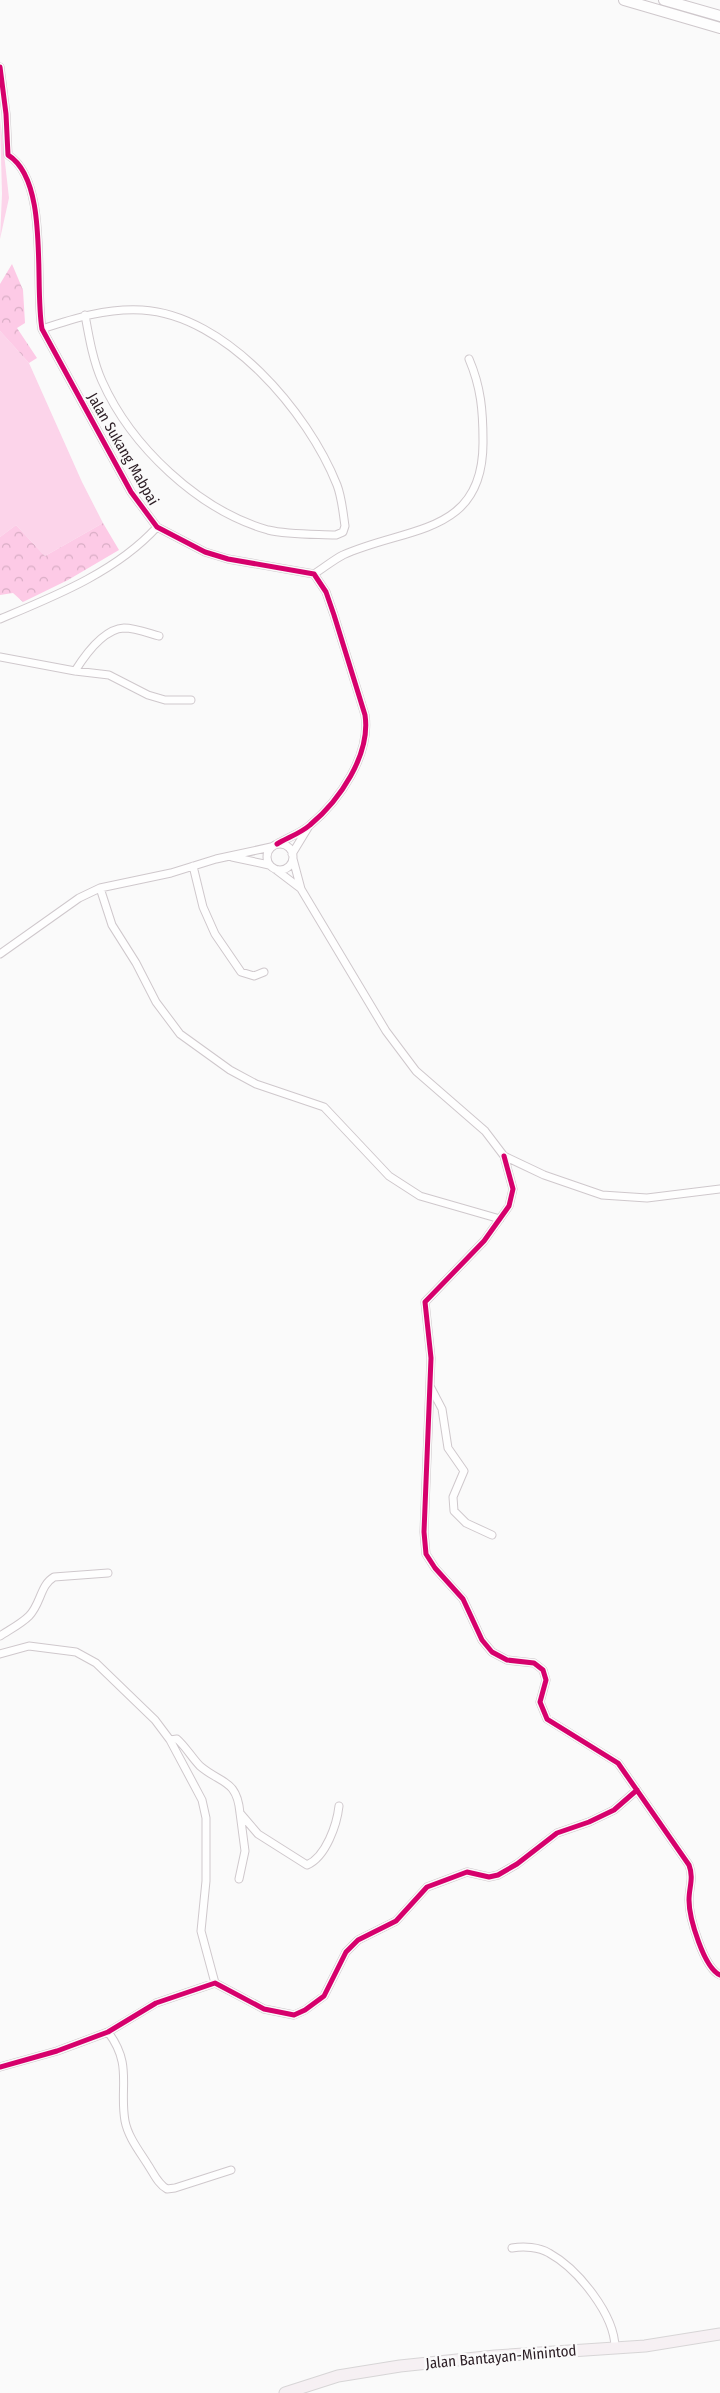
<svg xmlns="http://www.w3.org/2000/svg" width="720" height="2393" viewBox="0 0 720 2393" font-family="'Fira Sans Condensed',sans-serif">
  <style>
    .grass { fill: #fcd4ea }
    .forest { fill: url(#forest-crowns) }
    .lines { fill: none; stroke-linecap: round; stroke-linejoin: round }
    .street-casing { stroke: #cfc8cc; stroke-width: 9 }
    .secondary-casing { stroke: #cfc8cc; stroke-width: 12 }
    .primary-casing { stroke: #d7d5d6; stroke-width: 13 }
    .street { stroke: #fefefe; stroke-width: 7 }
    .secondary { stroke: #fefefe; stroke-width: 10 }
    .primary { stroke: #f6f0f3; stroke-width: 11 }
    .cycleway-casing { stroke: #fafafa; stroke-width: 8 }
    .cycleway { stroke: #d6006c; stroke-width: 5 }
    .labels { text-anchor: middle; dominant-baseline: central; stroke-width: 5; stroke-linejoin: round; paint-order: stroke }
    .street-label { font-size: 15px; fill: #2c1e25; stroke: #fafafa }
  </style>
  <defs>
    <pattern id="forest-crowns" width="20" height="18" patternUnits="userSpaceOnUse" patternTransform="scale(1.25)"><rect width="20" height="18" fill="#fdcae6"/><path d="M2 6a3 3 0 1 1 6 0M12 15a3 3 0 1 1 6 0" fill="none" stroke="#d9adc5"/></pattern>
  </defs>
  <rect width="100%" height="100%" fill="#fafafa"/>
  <path class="grass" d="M0,118L9,198L0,239L2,194Z
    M0,331L29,363L82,482L103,523L45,556L16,525L0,537Z"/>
  <path class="forest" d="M12,264L23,290L25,323L17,328L37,358L29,363L0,331V284Z
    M103,523L119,550L68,580L23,602L13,593L0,595V537L16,525L45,556Z"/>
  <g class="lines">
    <defs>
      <path id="street" d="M0,67L6,114L8,155C50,181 34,285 42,329L131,492L157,527L205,552L228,559L314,574L326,592L334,615L365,715C371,755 339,801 310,825C301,833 287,838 277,844
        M42,329C75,318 107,308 142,310C226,315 308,412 337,485C342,498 343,513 345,526L343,532L336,535C314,534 289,535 268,530C198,510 131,446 102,381C93,361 89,337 85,315
        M314,574C324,568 333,560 343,555C407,526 484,536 483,441C483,411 481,387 469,359
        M0,619C55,596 116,572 157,527
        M0,657L75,671L109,675L148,695L165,700H191
        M75,671C85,655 103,629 124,628C135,628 148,633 159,636
        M267 857a13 13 0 1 1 26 0a13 13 0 1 1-26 0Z
        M292,854L309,826
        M232,857L269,865
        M293,859L301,889L386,1031L416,1071L485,1131L504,1156L544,1175L602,1195L647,1198L720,1189
        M193,866L203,907L215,934L241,972L254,976L264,972
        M275,869L300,888
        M100,888L112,925L136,963L156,1002L180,1034L230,1070L256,1084L324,1107L389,1176L420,1196L500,1219
        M0,954L79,898L100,888L171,873L216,859L271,847
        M504,1156L513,1189L509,1206L484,1241L425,1302L431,1358L424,1532L426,1554L435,1568L463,1599L482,1640L492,1652L507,1660L534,1663L543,1670L546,1680L540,1702L547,1719L618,1763L689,1865C694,1878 689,1887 689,1900C689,1918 704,1968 720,1975
        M430,1386L442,1409L448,1448L464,1471L453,1497L454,1511L466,1523L492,1535
        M0,1636C9,1630 21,1624 29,1616C41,1604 40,1585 54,1577L108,1573
        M0,1654L29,1646L76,1652L96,1663L155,1720L170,1740L202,1800L206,1818V1881L201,1931L215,1983
        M170,1740L177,1739C186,1747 192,1758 200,1766C221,1784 237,1779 240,1813
        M239,1879L245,1851L240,1813L258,1834L307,1865C326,1857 337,1824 339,1806
        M108,2032C133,2065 119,2087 125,2121C128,2137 140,2152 148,2165C154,2174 158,2184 167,2189L175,2188L231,2170
        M0,2067L57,2051L108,2032L156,2003L215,1983L264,2009L294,2015L305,2010L324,1996L346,1952L358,1940L396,1921L427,1887L467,1872L489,1877L498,1875L517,1864L557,1833L589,1822L614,1810L637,1790
        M512,2248C524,2246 539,2247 549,2253C578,2269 615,2315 615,2348"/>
      <path id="secondary" d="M624,0L720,28
        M664,0L720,16"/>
      <path id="primary" d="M285,2393L338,2376L400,2366L495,2356L645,2346L720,2334"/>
    </defs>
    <use href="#street" class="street-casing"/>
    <use href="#secondary" class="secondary-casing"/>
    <use href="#primary" class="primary-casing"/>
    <use href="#street" class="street"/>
    <use href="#secondary" class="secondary"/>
    <use href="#primary" class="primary"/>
    <defs>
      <path id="cycleway" d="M0,67L6,114L8,155C50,181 34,285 42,329L131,492L157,527L205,552L228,559L314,574L326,592L334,615L365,715C371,755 339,801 310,825C301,833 287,838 277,844
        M504,1156L513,1189L509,1206L484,1241L425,1302L431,1358L424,1532L426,1554L435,1568L463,1599L482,1640L492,1652L507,1660L534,1663L543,1670L546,1680L540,1702L547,1719L618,1763L689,1865C694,1878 689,1887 689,1900C689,1918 704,1968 720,1975
        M0,2067L57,2051L108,2032L156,2003L215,1983L264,2009L294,2015L305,2010L324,1996L346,1952L358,1940L396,1921L427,1887L467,1872L489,1877L498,1875L517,1864L557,1833L589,1822L614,1810L637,1790"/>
    </defs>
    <use href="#cycleway" class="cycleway-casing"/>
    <use href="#cycleway" class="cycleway"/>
  </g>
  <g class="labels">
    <g class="street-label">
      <text transform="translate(123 449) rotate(60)">Jalan Sukang Mabpai</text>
      <text transform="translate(501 2357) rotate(-5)">Jalan Bantayan-Minintod</text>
    </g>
  </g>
</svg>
